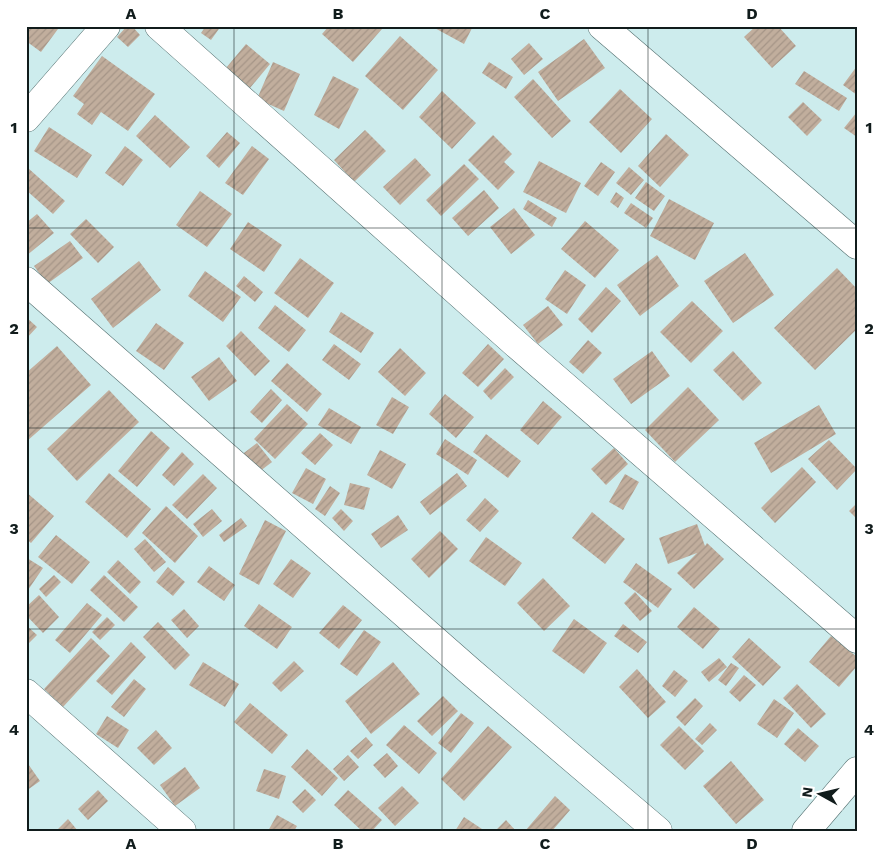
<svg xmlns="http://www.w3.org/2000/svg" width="883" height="857" viewBox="0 0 883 857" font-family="'Work Sans',sans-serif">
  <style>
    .building { fill: url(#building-hatch) }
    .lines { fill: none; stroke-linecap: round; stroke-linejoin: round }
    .minor-casing { stroke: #536f6f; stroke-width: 29 }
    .minor { stroke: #fff; stroke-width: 28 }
    .grid { fill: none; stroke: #111c1c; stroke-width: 1; stroke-opacity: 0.55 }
    .neatline { fill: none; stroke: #111c1c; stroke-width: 2 }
    .grid-label { font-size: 16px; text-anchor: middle; font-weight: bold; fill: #111c1c }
  </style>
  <defs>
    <pattern id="building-hatch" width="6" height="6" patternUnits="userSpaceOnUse" patternTransform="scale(1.25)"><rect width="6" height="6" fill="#c1ae9d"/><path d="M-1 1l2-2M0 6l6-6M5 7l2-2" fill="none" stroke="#a59587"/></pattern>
  </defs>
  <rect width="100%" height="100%" fill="#cdeced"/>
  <path class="building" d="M26,26H54L58,29L41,52L26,41Z
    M127,26H132L140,35L128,47L117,37Z
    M206,26H221L211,40L201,33Z
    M329,26H379L382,29L353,62L322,34Z
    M431,26H473L464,44Z
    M756,26H778L796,46L772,68L744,37Z
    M400,36L438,70L403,110L365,76Z
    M584,39L605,68L558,101L538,72Z
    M529,43L543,59L524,75L511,59Z
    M246,44L270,64L250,88L226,68Z
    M102,56L155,94L128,131L101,112L92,125L77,114L84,104L73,96Z
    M273,62L300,74L284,111L257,99Z
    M489,62L513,77L506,89L482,73Z
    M857,66V95L843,85Z
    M804,71L847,98L839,111L795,84Z
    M333,76L359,89L339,129L314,115Z
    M533,79L571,121L552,138L514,97Z
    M620,89L652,119L621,153L589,122Z
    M442,91L476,123L452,149L419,117Z
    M803,102L822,120L807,136L788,117Z
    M857,112V137L844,128Z
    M155,115L190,147L170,168L136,136Z
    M49,127L92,155L77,178L34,151Z
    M365,130L386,151L354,182L334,160Z
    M227,132L240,143L219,168L206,156Z
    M666,134L689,155L660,187L638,166Z
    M493,135L512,154L504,162L515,172L498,190L468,160Z
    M125,146L143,160L123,186L105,173Z
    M252,146L269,159L243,195L225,183Z
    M415,158L431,175L400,205L383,187Z
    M539,161L581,183L566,213L523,192Z
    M601,162L615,172L598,196L584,186Z
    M464,164L479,179L441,216L426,200Z
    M629,167L644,180L631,195L616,183Z
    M28,168L65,201L53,214L26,190V170Z
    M646,182L665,196L654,211L635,198Z
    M484,190L499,208L468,236L452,218Z
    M200,191L232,214L207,247L176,225Z
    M616,192L624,198L618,208L610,202Z
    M669,199L714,223L695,260L650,236Z
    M528,200L557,218L552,227L523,209Z
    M631,203L653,218L646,228L624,213Z
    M514,208L535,235L511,254L490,227Z
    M37,214L54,233L26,256V223Z
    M86,219L114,247L98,263L70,234Z
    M585,221L619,250L595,278L561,249Z
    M248,222L282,245L264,272L230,249Z
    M70,241L83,258L47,284L34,266Z
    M745,253L774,295L733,323L704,281Z
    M657,255L679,286L640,316L617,285Z
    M300,258L334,283L308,318L274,293Z
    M139,261L161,290L113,328L91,299Z
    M837,268L857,289V329L815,370L774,328Z
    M565,270L586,285L567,314L545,299Z
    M205,271L241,297L223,322L188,296Z
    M244,276L263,292L255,302L236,286Z
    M606,287L621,301L592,333L578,319Z
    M692,301L723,331L691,363L660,332Z
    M275,305L306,330L289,352L258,328Z
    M548,306L563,325L538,344L523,325Z
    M341,312L374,333L361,353L329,332Z
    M26,317L37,327L26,339Z
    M156,323L184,343L164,370L136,351Z
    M241,331L270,361L255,376L226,346Z
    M588,340L602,353L583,374L569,362Z
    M334,344L361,364L349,380L322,360Z
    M488,344L504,359L478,387L462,373Z
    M57,346L91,385L27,441L26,373Z
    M400,348L426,373L405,396L378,372Z
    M652,351L670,376L631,404L613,379Z
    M733,351L762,383L743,401L713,370Z
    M219,357L237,381L209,401L191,377Z
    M287,363L322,394L307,412L271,381Z
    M505,368L514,377L491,400L483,391Z
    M688,387L719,420L675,462L645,430Z
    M271,389L282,400L262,423L250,412Z
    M109,390L139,422L77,481L47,449Z
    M445,394L474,417L456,438L429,414Z
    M392,397L409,407L393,434L376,425Z
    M543,401L562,417L538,445L520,430Z
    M287,404L308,424L275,459L254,439Z
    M819,405L836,434L771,473L754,443Z
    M329,408L361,427L351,444L318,425Z
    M151,431L170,448L137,487L118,471Z
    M320,433L333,445L315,465L301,453Z
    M486,434L521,461L508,478L473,452Z
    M445,439L477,460L468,475L436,454Z
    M829,440L857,469L837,490L808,459Z
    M257,443L272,462L255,475L240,456Z
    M614,448L628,464L606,485L591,469Z
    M380,450L406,464L392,489L367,475Z
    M182,452L194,464L174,486L162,475Z
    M802,467L816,482L775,523L761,508Z
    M306,468L326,479L313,504L292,493Z
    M109,473L151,509L127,538L85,502Z
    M457,473L467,486L430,515L420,502Z
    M203,474L217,488L187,519L172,505Z
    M625,474L639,482L623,510L609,502Z
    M350,483L370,488L364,510L344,505Z
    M330,486L340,493L325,516L315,509Z
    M26,492L54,516L31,543L26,539Z
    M485,498L499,511L480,532L466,520Z
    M857,503V519L849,511Z
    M166,506L198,536L175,563L142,533Z
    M212,509L222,521L203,537L193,524Z
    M341,509L353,521L344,531L332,518Z
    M592,512L625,539L605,564L572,538Z
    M398,515L408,530L381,548L371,534Z
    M241,518L247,526L224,542L219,535Z
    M265,520L286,531L259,585L239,574Z
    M697,524L705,546L707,543L724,559L694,589L677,573L697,553L668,564L659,538Z
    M440,531L458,549L429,578L411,559Z
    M56,535L90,562L72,584L38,557Z
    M486,537L522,563L505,586L469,561Z
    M145,539L166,562L154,572L134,549Z
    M27,558L43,568L26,593V559Z
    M291,559L311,573L293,598L273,584Z
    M118,560L141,582L130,594L107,572Z
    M636,563L672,589L658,608L623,582Z
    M209,566L235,585L224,601L197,582Z
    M168,567L185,582L173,596L156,582Z
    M54,575L61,582L46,597L39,589Z
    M104,575L138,607L124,622L90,590Z
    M543,578L570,606L544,631L517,603Z
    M635,592L652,611L640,621L624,603Z
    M39,595L59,617L43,633L26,615V607Z
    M87,603L102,615L70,653L55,640Z
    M259,604L292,627L277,649L244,626Z
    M343,605L362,620L339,649L319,633Z
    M694,607L720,629L703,649L677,627Z
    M184,609L199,626L187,638L171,620Z
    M107,617L115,625L100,640L92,632Z
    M574,619L607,643L584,674L552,651Z
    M158,622L190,655L175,670L143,637Z
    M623,624L647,642L638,653L614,636Z
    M26,625L37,635L26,646Z
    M364,630L381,642L357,676L340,664Z
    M831,636L857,657V666L839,687L809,662Z
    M91,638L110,656L63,707L44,689Z
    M749,638L781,667L763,686L732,657Z
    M131,642L146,657L112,695L96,681Z
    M719,658L727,667L709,682L701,672Z
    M294,661L304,671L281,692L272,683Z
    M203,662L239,684L225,707L189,685Z
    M393,662L420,694L371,734L345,701Z
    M731,663L739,668L726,686L718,680Z
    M637,669L666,702L648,718L619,687Z
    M674,670L688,681L675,697L662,686Z
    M744,675L756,685L740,702L729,692Z
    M134,679L146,689L124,717L111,707Z
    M797,684L826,714L811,728L783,698Z
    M443,696L458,711L432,736L417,721Z
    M695,698L703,706L685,726L676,717Z
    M774,699L794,713L777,738L757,724Z
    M250,703L288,735L272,754L234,722Z
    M461,713L474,723L451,753L438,743Z
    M107,716L129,730L118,748L96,734Z
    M710,723L717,730L702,745L695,739Z
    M404,725L437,753L419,774L386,745Z
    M488,726L512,747L464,801L441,779Z
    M679,726L704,751L685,770L660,745Z
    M798,728L819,746L805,762L784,744Z
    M156,730L172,748L154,765L137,748Z
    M366,737L373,745L358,759L350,751Z
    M307,749L338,778L322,796L291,767Z
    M387,753L398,766L385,778L373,765Z
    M348,755L359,767L344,781L333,769Z
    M26,761L40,781L26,791Z
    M731,761L764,800L736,824L703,786Z
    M185,767L200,788L175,806L160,785Z
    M264,769L286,776L279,799L256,791Z
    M402,786L419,803L395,826L378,808Z
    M305,789L316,800L303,813L292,802Z
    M98,790L108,801L88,820L78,809Z
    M348,790L382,820L372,831H362L334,805Z
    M555,796L570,810L552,831H525Z
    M277,815L297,826L294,831H268Z
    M464,817L485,831H455Z
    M68,819L78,831H56Z
    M506,820L516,831H495Z"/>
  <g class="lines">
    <defs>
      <path id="minor" d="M159,26L516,344L857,639
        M602,26L857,245
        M26,118L106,26
        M26,281L471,672L658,831
        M26,693L182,831
        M806,831L857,771"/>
    </defs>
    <use href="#minor" class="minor-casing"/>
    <use href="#minor" class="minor"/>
  </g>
  <path class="grid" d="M234,26V831M442,26V831M648,26V831M26,228H857M26,428H857M26,629H857"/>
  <rect width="883" height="857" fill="none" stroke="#ffffff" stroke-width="55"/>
  <g transform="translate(820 794) rotate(278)" stroke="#ffffff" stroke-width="4" paint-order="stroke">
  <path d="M0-4L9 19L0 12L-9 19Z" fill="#111c1c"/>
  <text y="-8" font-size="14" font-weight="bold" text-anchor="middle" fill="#111c1c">N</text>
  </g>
  <rect x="28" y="28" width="828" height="802" class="neatline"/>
  <g class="grid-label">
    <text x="131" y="19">A</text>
    <text x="338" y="19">B</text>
    <text x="545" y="19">C</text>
    <text x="752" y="19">D</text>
    <text x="14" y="133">1</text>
    <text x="869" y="133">1</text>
    <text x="14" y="334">2</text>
    <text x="869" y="334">2</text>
    <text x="14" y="534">3</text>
    <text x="869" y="534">3</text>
    <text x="14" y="735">4</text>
    <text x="869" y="735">4</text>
    <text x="131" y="849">A</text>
    <text x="338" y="849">B</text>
    <text x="545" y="849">C</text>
    <text x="752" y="849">D</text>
  </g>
</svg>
